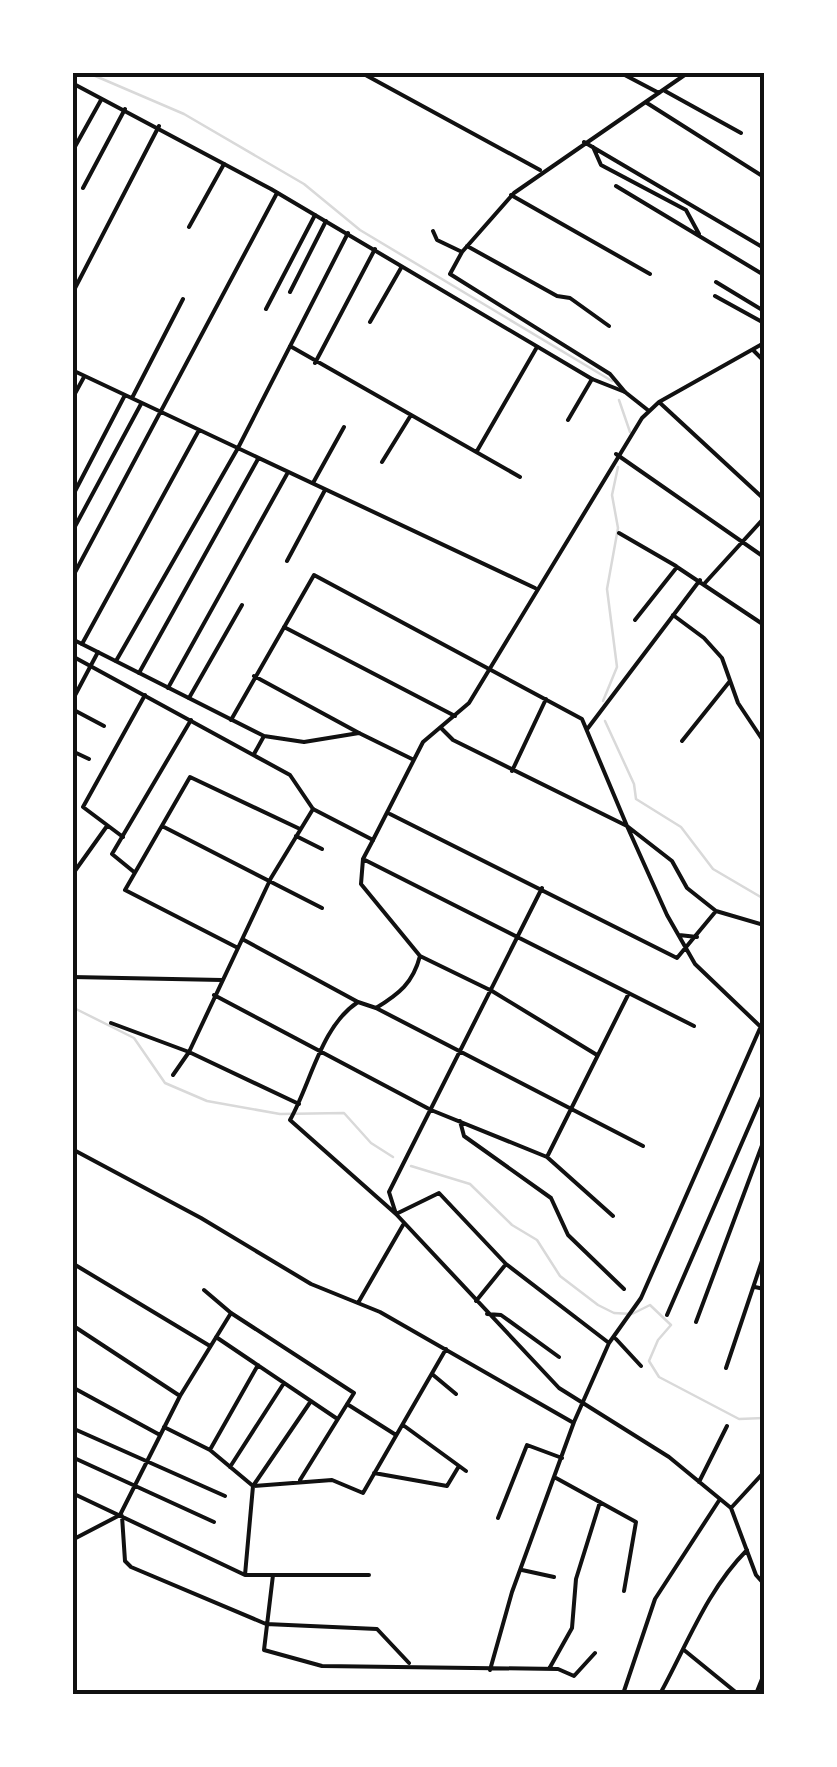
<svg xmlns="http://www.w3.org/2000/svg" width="837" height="1767" viewBox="0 0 837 1767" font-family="'Exo 2',sans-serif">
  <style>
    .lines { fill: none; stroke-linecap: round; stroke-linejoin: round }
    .stream { stroke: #d9d9d9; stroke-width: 2.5 }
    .minor { stroke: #111; stroke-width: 4 }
    .tertiary { stroke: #111; stroke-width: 4 }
    .neatline { fill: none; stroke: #111; stroke-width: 4 }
  </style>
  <rect width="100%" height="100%" fill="#fff"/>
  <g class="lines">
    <path class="stream" d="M86,72L184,114L304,184L360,230L612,381
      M619,400L630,432
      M603,701L617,667L607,589L618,528L612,495L618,467
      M605,721L634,784L636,799L681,827L713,869L764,899
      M72,1007L134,1038L165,1083L207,1101L280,1114L344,1113L371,1143L393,1157
      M411,1166L470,1184L512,1225L537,1240L560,1276L598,1305L614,1313L632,1314L650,1305L671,1325L658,1340L649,1361L659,1377L739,1419L764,1418"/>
    <path class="minor" d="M360,72L540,170
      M619,72L659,93
      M665,91L741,133
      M647,103L764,177
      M584,142L764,248
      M593,147L601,165L686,210L699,234
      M72,152L101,100
      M616,186L764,275
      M83,188L125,109
      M511,195L650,274
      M189,227L224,164
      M433,231L437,240L460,251
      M467,246L557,296L570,298L609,326
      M716,282L764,311
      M290,292L326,221
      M72,294L159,126
      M715,296L764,323
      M266,309L315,215
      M370,322L401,268
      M290,346L520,477
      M753,350L764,361
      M315,363L375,249
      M72,370L535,588
      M625,392L610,374L450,274L462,252L514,193L689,72
      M132,398L183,299
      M72,399L84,377
      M568,420L592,379
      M477,451L537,347
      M616,454L764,557
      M382,462L411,415
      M313,483L344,427
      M72,497L125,395
      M72,532L141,404
      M619,533L676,566
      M287,561L325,490
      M72,578L277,193
      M704,584L764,518
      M673,615L704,638L722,658L738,703L764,742
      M635,620L677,567L764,625
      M284,627L455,716
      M82,644L199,430
      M116,661L238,448L348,233
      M139,673L258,459
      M254,676L359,733
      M168,688L287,474
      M189,698L242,605
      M72,701L98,652
      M72,709L104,726
      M231,720L314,575L582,719L627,826L672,861L687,888L716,911L764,925
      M441,728L453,740L627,826L667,915L695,964L764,1030
      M588,728L700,580
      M682,741L730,681
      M72,751L89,759
      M512,771L546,699
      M390,814L677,958L716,911
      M162,826L322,908
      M296,836L322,849
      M123,837L83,807L145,695
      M373,840L363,859L361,884L420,956C413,983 399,994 376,1008L358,1002C321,1026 311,1083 290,1120L396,1214L439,1193L506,1264L609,1343
      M363,859L694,1026
      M134,872L112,854L191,720
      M72,875L107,826
      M542,888L389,1192L396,1214L559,1388L669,1457L731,1508L756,1575L764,1584
      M679,935L697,937
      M244,940L358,1002
      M238,948L125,890L190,777L300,829
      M420,956L492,991L597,1055
      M72,977L222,980
      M214,995L431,1110L547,1157L613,1216
      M376,1008L643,1146
      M111,1023L189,1052L299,1104
      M173,1075L189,1052L271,878L313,809
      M460,1121L464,1136L551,1198L568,1235L624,1289
      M72,1149L201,1218L311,1284L380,1312L572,1422
      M547,1157L629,993
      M72,1263L210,1346
      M755,1287L764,1289
      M204,1290L231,1313L354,1393L300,1480
      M476,1301L506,1264
      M358,1303L403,1225
      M487,1314L501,1315L559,1357
      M667,1315L764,1092
      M696,1322L764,1140
      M72,1325L180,1396
      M216,1337L336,1418
      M616,1339L641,1366
      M726,1368L764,1255
      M432,1374L456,1394
      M72,1387L160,1435
      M347,1404L396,1435
      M403,1425L466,1471
      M164,1427L210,1450L253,1486L332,1480L363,1493L446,1349
      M72,1428L225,1496
      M211,1448L258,1365
      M72,1457L214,1522
      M230,1467L284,1383
      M374,1473L447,1486L459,1466
      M556,1478L636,1522L624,1591
      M699,1482L727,1426
      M72,1493L245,1575H369
      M731,1508L764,1472
      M122,1516L125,1561L131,1567L266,1624L377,1629L409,1663
      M498,1518L527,1445L562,1458
      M72,1540L120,1515L180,1396L231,1313
      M522,1570L554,1577
      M245,1575L253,1486L311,1401
      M273,1575L264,1650L322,1666L558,1669L574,1676L595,1653
      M684,1650L738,1694
      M549,1669L572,1628L576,1579L600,1502
      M490,1670L512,1592L574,1422L609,1343L641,1298L761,1026
      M623,1694L655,1599L720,1499
      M660,1694C687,1645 707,1590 747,1550
      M756,1694L764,1674"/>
    <path class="tertiary" d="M72,83L271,189L592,379L625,392L649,411
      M659,402L764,499
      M72,639L264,736L304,742L359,733L412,759
      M72,656L290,775L313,809L373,840L423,742L469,703L642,418L659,402L764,343
      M254,754L264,736"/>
  </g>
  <rect width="837" height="1767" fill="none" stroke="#ffffff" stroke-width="150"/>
  <rect x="75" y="75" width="687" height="1617" class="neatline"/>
</svg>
